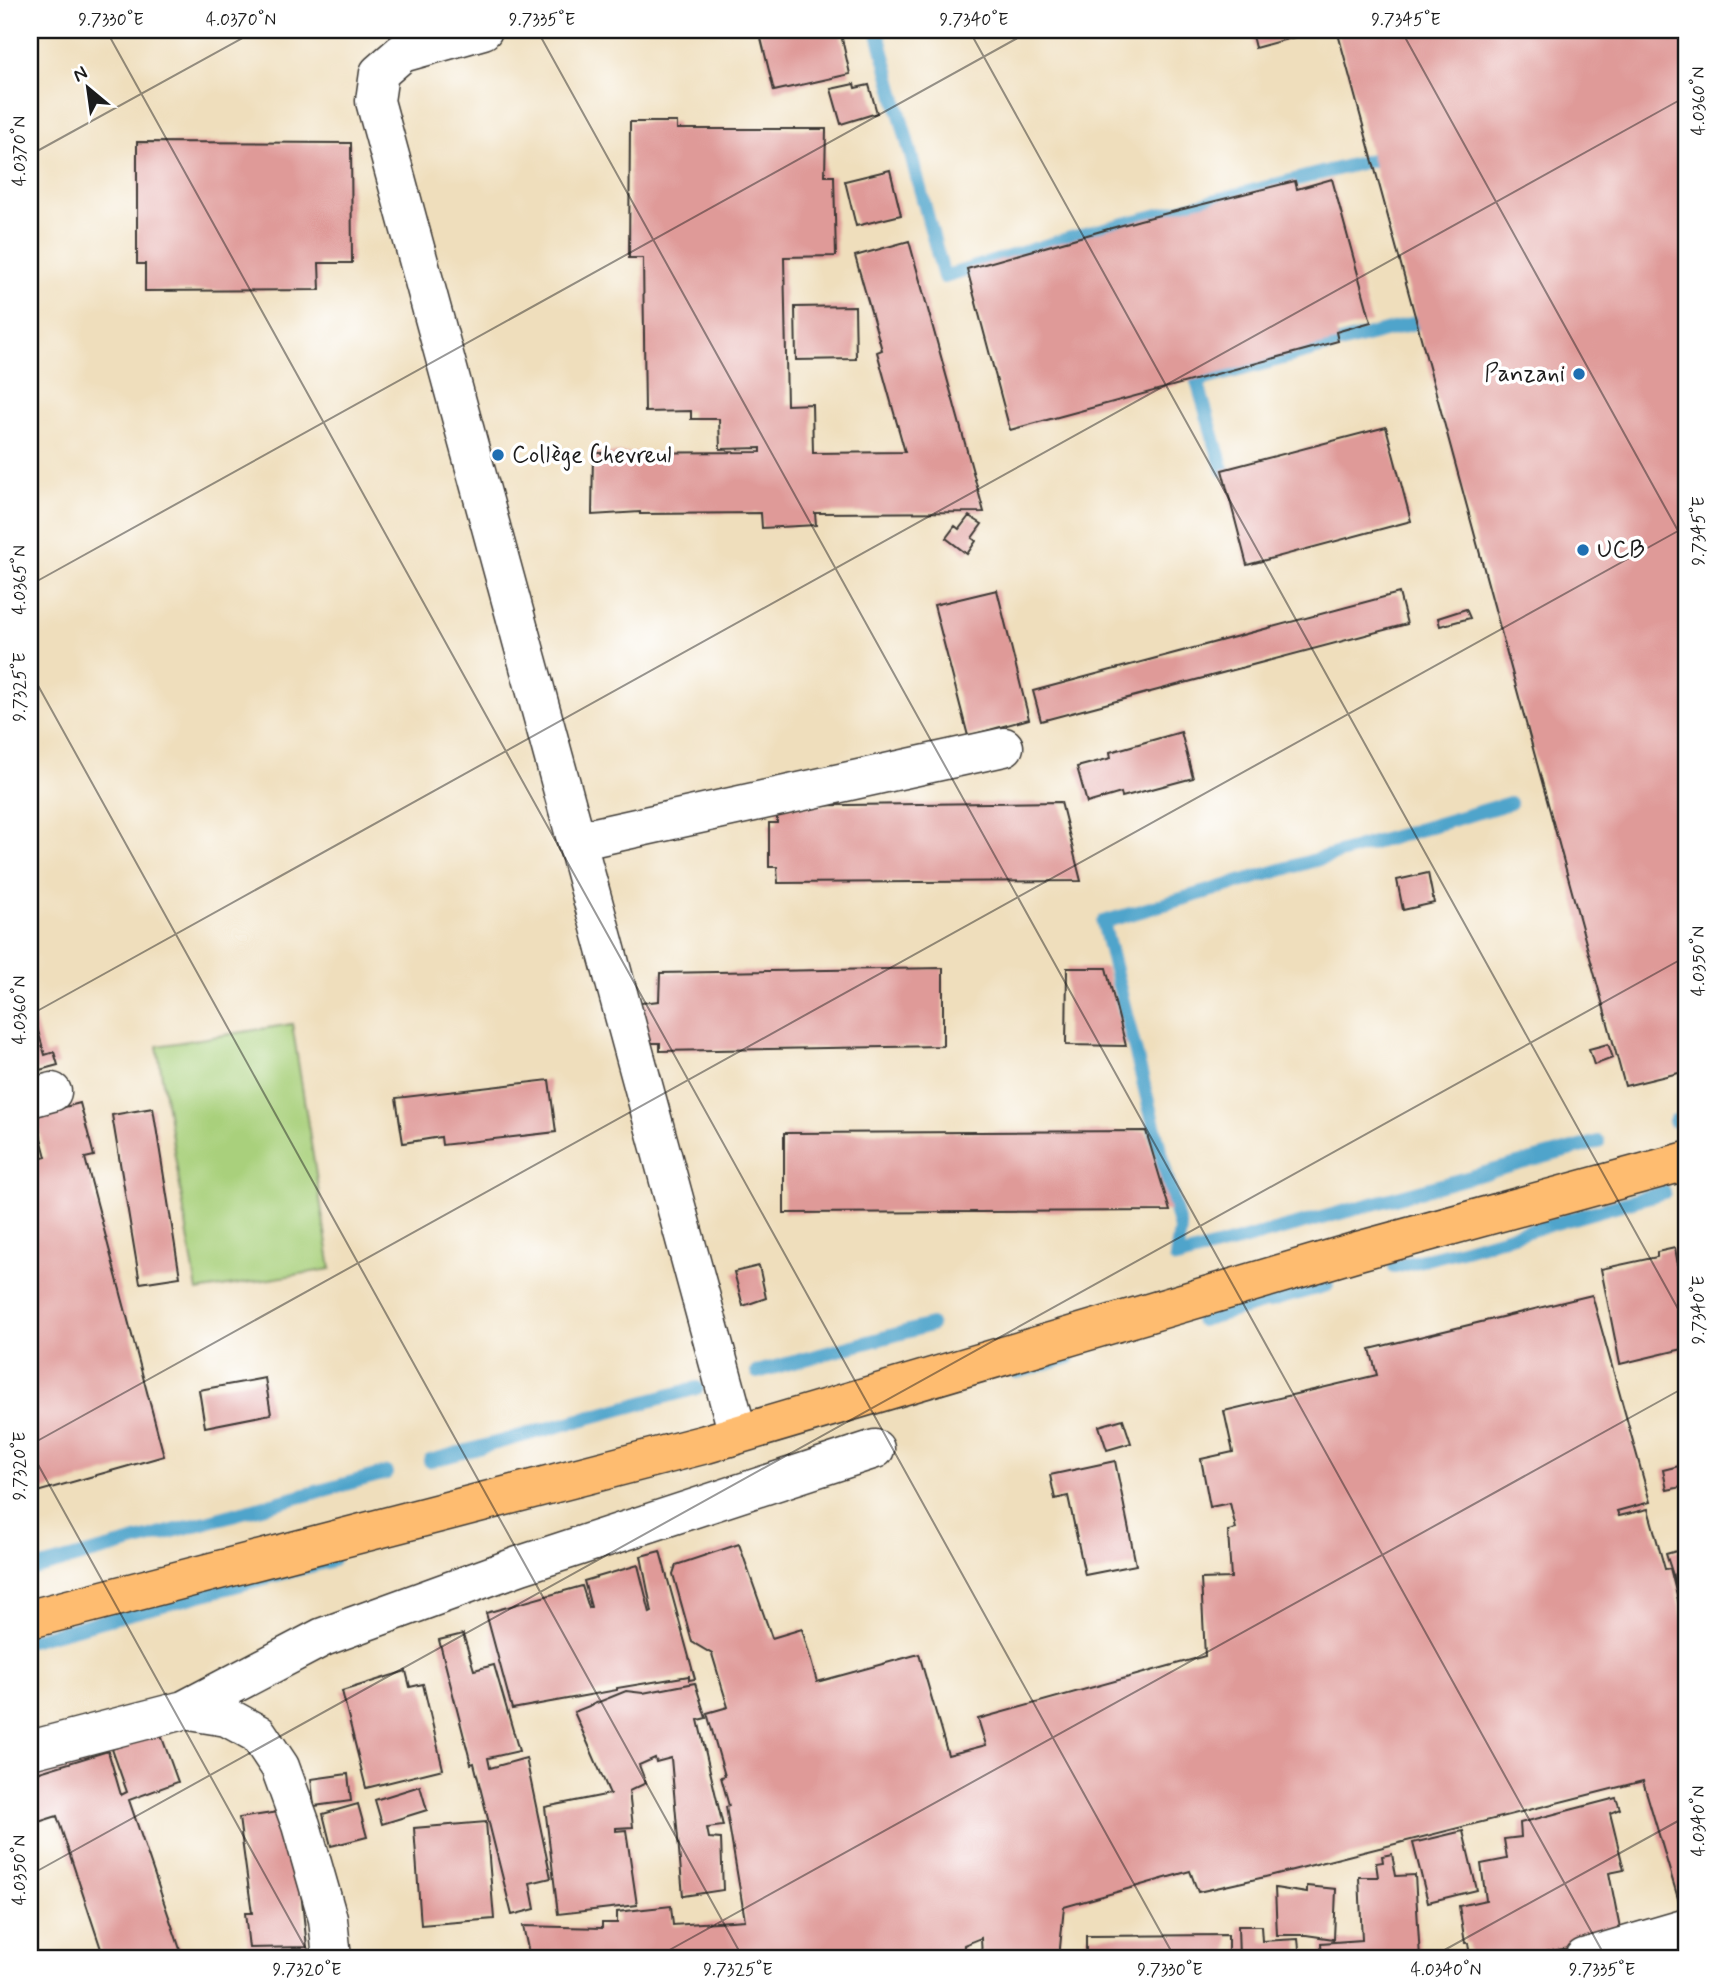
<svg xmlns="http://www.w3.org/2000/svg" width="1717" height="1988" viewBox="0 0 1717 1988" font-family="Mynerve,sans-serif">
  <style>
    .grass { fill: #a9d07b; stroke: #62764c; stroke-width: 2 }
    .lines { fill: none; stroke-linecap: round; stroke-linejoin: round }
    .stream { stroke: #4fa4cb; stroke-width: 14 }
    .building { fill: #df9a98 }
    .minor-casing { stroke: #3c3934; stroke-width: 41 }
    .major-casing { stroke: #3c3934; stroke-width: 41 }
    .minor { stroke: #fff; stroke-width: 38 }
    .major { stroke: #febc70; stroke-width: 38 }
    .ticks { fill: none; stroke: #1c1c1c; stroke-width: 2; stroke-opacity: 0.45 }
    .poi-dot { fill: #1f6fb2; stroke: #fff; stroke-width: 2.5 }
    .labels { text-anchor: middle; dominant-baseline: central; stroke-width: 7; stroke-linejoin: round; paint-order: stroke }
    .poi-label { font-size: 24px; fill: #1c1c1c; stroke: #fff; text-anchor: start }
    .neatline { fill: none; stroke: #1c1c1c; stroke-width: 2.5 }
    .ticks-label { font-size: 18px; text-anchor: middle; fill: #1c1c1c }
  </style>
  <rect width="100%" height="100%" fill="#fff"/>
  <filter id="ink" filterUnits="userSpaceOnUse"><feTurbulence type="fractalNoise" baseFrequency=".0143" numOctaves="2"/><feDisplacementMap in="SourceGraphic" scale="14" xChannelSelector="R" yChannelSelector="G"/><feConvolveMatrix kernelMatrix="1 2 1 2 8 2 1 2 1" color-interpolation-filters="sRGB"/></filter>
  <filter id="wash" filterUnits="userSpaceOnUse"><feTurbulence type="fractalNoise" baseFrequency=".00686" numOctaves="4" result="noise"/><feDisplacementMap in="SourceGraphic" scale="28" xChannelSelector="R" yChannelSelector="G"/><feGaussianBlur stdDeviation="1.57" result="paint"/><feColorMatrix in="noise" values="0 0 0 0 0 0 0 0 0 0 0 0 0 0 0 0 0 1.4 0 .05"/><feComposite in="paint" operator="in"/></filter>
  <g filter="url(#wash)">
    <rect width="100%" height="100%" fill="#efdebc"/>
    <path class="grass" d="M292,1024L331,1269L197,1291L157,1046Z"/>
    <g class="lines">
      <path class="stream" d="M877,30L944,277L1074,237L1391,155
        M1223,470L1197,381L1430,319
        M1510,803L1103,922L1180,1229L1176,1258L1598,1142
        M1675,1121L1687,1118
        M1395,1267L1465,1249L1664,1192
        M1201,1320L1327,1285
        M757,1372L931,1325
        M1017,1372L1069,1357
        M430,1461L697,1388
        M30,1570L386,1473
        M30,1640L333,1560"/>
    </g>
    <g id="blocks">
      <path class="building" d="M759,30H840L850,74L774,91Z
        M1236,30H1312L1313,32L1255,48L1251,31L1237,35Z
        M1337,30H1687V1071L1625,1086Z
        M854,84L855,88L869,85L877,113L841,124L831,89Z
        M630,122H677V129H826L825,176H834L836,256L784,257L787,405L812,404L813,453L905,452L877,352L882,350L855,256L909,241L984,512L815,513L816,525L762,528L761,513L640,514V512L592,515L593,453L761,452V448L720,449L719,419H691V411L645,412L643,258H629Z
        M137,142L351,143L352,263H319L320,290L145,291V264H137Z
        M890,170L901,215L856,226L845,181Z
        M1332,179L1371,322L1336,332L1338,341L1010,430L967,269L1140,220L1295,181L1297,189Z
        M855,306L856,359L796,360L795,307Z
        M1386,427L1411,521L1247,565L1222,470Z
        M969,516L982,524L972,538L976,541L967,554L946,538L955,526L959,529Z
        M997,590L1029,719L968,736L934,605Z
        M1399,593L1407,624L1041,721L1033,691Z
        M1466,609L1470,618L1440,626L1438,618Z
        M1181,732L1193,778L1122,797L1121,793L1087,803L1077,767L1111,758L1110,752Z
        M1061,802L1081,881L778,883L777,867H769V823H777V806Z
        M1428,873L1434,903L1403,910L1397,880Z
        M943,968V1046L660,1051V1043H642L631,1004L659,1001L660,973Z
        M1067,968H1106L1126,1046L1066,1045Z
        M30,1004L45,1055L54,1052L58,1065L36,1071L34,1064L30,1065Z
        M1608,1044L1613,1058L1594,1065L1589,1049Z
        M549,1080L556,1132L442,1145L441,1137L403,1143L396,1098Z
        M80,1103L94,1156L85,1158L164,1456L30,1494V1161L46,1157L35,1115Z
        M153,1108L180,1277L140,1283L112,1115Z
        M1146,1131L1170,1211L784,1213V1133Z
        M1675,1248L1687,1313V1348L1620,1364L1601,1269L1657,1257V1252Z
        M759,1266L766,1298L743,1306L734,1272Z
        M1592,1295L1650,1502L1617,1511L1619,1516L1648,1509L1665,1569L1670,1568L1687,1635V1777L1685,1771H1682L1687,1787V1903L1680,1905L1643,1781L1265,1877L1198,1892L1190,1871L1064,1907L1059,1958H982L981,1938L964,1945L963,1958H530L523,1926L602,1928V1923H617V1912L671,1906L673,1925L745,1920L726,1807L729,1806L721,1777L725,1776L707,1713L728,1707L712,1654L692,1642L673,1574L676,1565L739,1544L772,1638L802,1629L817,1682L919,1654L948,1755L986,1745L978,1719L1205,1656L1201,1579L1231,1578L1228,1531L1236,1529L1230,1503L1210,1507L1201,1459L1233,1452L1224,1411L1377,1375L1370,1349Z
        M265,1378L271,1414L205,1427L199,1390Z
        M1123,1419L1131,1443L1107,1450L1099,1426Z
        M1115,1461L1136,1565L1085,1575L1068,1496L1055,1499L1050,1475Z
        M1687,1464V1486L1667,1490L1663,1470Z
        M1687,1548V1617L1666,1554Z
        M660,1551L695,1679L689,1680V1676L617,1688V1690L512,1709L486,1613L582,1586L589,1608L591,1607L584,1581L638,1565L650,1613L652,1612L641,1556Z
        M463,1634L474,1670L494,1665L519,1751L488,1758L490,1768L526,1758L551,1878L530,1883L535,1909L512,1915L474,1763L471,1764L439,1640Z
        M406,1671L410,1687L423,1684L443,1769L366,1788L342,1691Z
        M695,1683L706,1718L698,1720L723,1826L707,1828L709,1838L721,1839L723,1890L683,1896L671,1758L656,1762L655,1758L639,1765L646,1783L629,1791L633,1827L616,1828V1831L626,1830L637,1905L558,1914L545,1807L610,1794L574,1712L626,1691L643,1693Z
        M160,1732L178,1782L129,1800L183,1958H104L57,1816L32,1824V1829H30V1775L108,1751L121,1795L127,1792L112,1749Z
        M348,1774L351,1801L314,1806L311,1779Z
        M420,1786L427,1810L382,1824L375,1800Z
        M1616,1798L1620,1809L1610,1813L1624,1870L1609,1873L1622,1939L1510,1958H1488L1487,1953L1470,1956L1468,1943H1465L1459,1906L1486,1900L1481,1864L1507,1859L1504,1839L1521,1837L1520,1823Z
        M358,1804L367,1837L331,1846L323,1814Z
        M292,1810L307,1947L249,1948L245,1913H252L239,1818Z
        M486,1822L494,1919L421,1925L414,1828Z
        M1463,1831L1477,1890L1428,1902L1413,1843Z
        M1392,1854L1396,1876L1415,1875L1420,1958H1322L1321,1943L1362,1940L1359,1877H1378L1376,1863L1383,1862L1382,1856Z
        M1307,1886L1336,1889L1334,1939L1306,1935H1277L1275,1888L1307,1893Z
        M1238,1926H1261L1262,1941L1298,1939L1300,1958H1239Z
        M1228,1935V1958H1086V1936Z
        M1687,1937V1958H1637Z"/>
    </g>
  </g>
  <g filter="url(#ink)">
    <use href="#blocks" fill-opacity="0" stroke="#3c3934" stroke-width="2"/>
    <g class="lines">
      <defs>
        <path id="minor" d="M483,30L402,53L379,73L375,101L738,1434
          M577,841L1004,747
          M30,1098L52,1092
          M184,1710L323,1637L521,1565L875,1449
          M30,1750L184,1710L227,1717L258,1734L280,1767L301,1825L328,1919L332,1958
          M1584,1958L1687,1928"/>
        <path id="major" d="M30,1619L706,1444L1358,1251L1687,1161"/>
      </defs>
      <use href="#minor" class="minor-casing"/>
      <use href="#major" class="major-casing"/>
      <use href="#minor" class="minor"/>
      <use href="#major" class="major"/>
    </g>
  </g>
  <path class="ticks" d="M106,30L1175,1958M537,30L1606,1958M969,30L1687,1325M1401,30L1687,547M30,155L257,30M30,585L1032,30M30,671L743,1958M30,1015L1687,96M30,1445L1687,526M30,1450L311,1958M30,1875L1687,956M655,1958L1687,1386M1430,1958L1687,1816"/>
  <g class="poi-dot">
    <circle cx="1579" cy="374" r="7"/>
    <circle cx="498" cy="455" r="7"/>
    <circle cx="1583" cy="550" r="7"/>
  </g>
  <g class="labels">
    <g class="poi-label">
      <text x="1565" y="374" text-anchor="end">Panzani</text>
      <text x="512" y="455">Collège Chevreul</text>
      <text x="1597" y="550">UCB</text>
    </g>
  </g>
  <rect width="1717" height="1988" fill="none" stroke="#fff" stroke-width="77"/>
  <g transform="translate(88 88) rotate(331)" stroke="#ffffff" stroke-width="5" paint-order="stroke">
  <path d="M0-5L12 26L0 18L-12 26Z" fill="#1c1c1c"/>
  <text y="-10" font-size="19" font-weight="bold" text-anchor="middle" fill="#1c1c1c">N</text>
  </g>
  <rect x="38" y="38" width="1640" height="1912" class="neatline"/>
  <g class="ticks-label">
    <text x="111" y="25">9.7330°E</text>
    <text x="241" y="25">4.0370°N</text>
    <text x="542" y="25">9.7335°E</text>
    <text x="974" y="25">9.7340°E</text>
    <text x="1406" y="25">9.7345°E</text>
    <text transform="translate(1698 101) rotate(-90)" y="6">4.0360°N</text>
    <text transform="translate(19 151) rotate(-90)" y="6">4.0370°N</text>
    <text transform="translate(1698 531) rotate(-90)" y="6">9.7345°E</text>
    <text transform="translate(19 580) rotate(-90)" y="6">4.0365°N</text>
    <text transform="translate(19 687) rotate(-90)" y="6">9.7325°E</text>
    <text transform="translate(1698 961) rotate(-90)" y="6">4.0350°N</text>
    <text transform="translate(19 1010) rotate(-90)" y="6">4.0360°N</text>
    <text transform="translate(1698 1310) rotate(-90)" y="6">9.7340°E</text>
    <text transform="translate(19 1466) rotate(-90)" y="6">9.7320°E</text>
    <text transform="translate(1698 1821) rotate(-90)" y="6">4.0340°N</text>
    <text transform="translate(19 1870) rotate(-90)" y="6">4.0350°N</text>
    <text x="307" y="1975">9.7320°E</text>
    <text x="738" y="1975">9.7325°E</text>
    <text x="1170" y="1975">9.7330°E</text>
    <text x="1446" y="1975">4.0340°N</text>
    <text x="1602" y="1975">9.7335°E</text>
  </g>
</svg>
